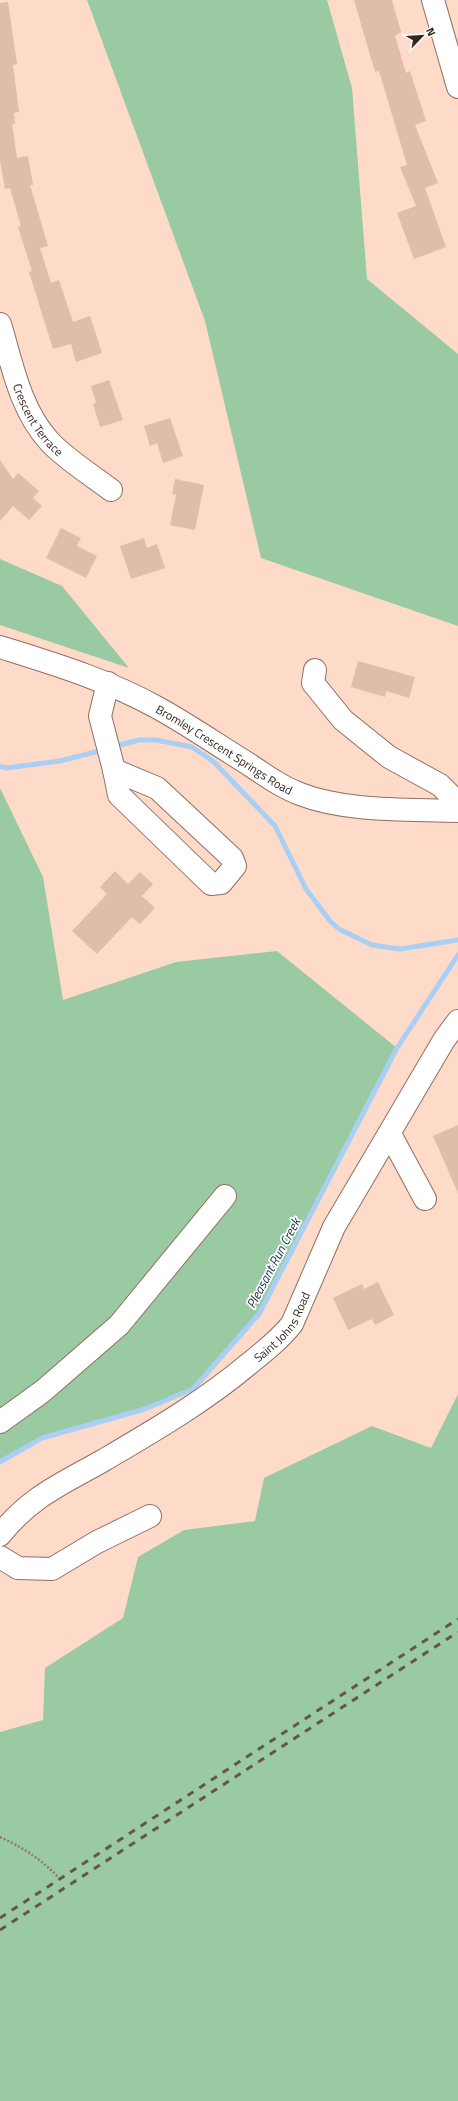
<svg xmlns="http://www.w3.org/2000/svg" width="458" height="2101" viewBox="0 0 458 2101" font-family="'Titillium Web',sans-serif">
  <style>
    .green { fill: #9acaa1 }
    .lines { fill: none; stroke-linecap: round; stroke-linejoin: round }
    .stream { stroke: #a9d0f4; stroke-width: 5 }
    .building { fill: #e0bcab }
    .minor-casing { stroke: #8f6f60; stroke-width: 24 }
    .path { stroke: #917a6e; stroke-width: 2.5; stroke-dasharray: 2 2; stroke-linecap: butt }
    .minor { stroke: #fff; stroke-width: 22 }
    .rail { stroke: #67544a; stroke-width: 3; stroke-dasharray: 7 7; stroke-linecap: butt }
    .labels { text-anchor: middle; dominant-baseline: central; stroke-width: 3.5; stroke-linejoin: round; paint-order: stroke }
    .street-label { font-size: 12px; fill: #33261f; stroke: #fff }
    .water-label { font-size: 13px; font-style: italic; fill: #112e46; stroke: #fff }
  </style>
  <rect width="100%" height="100%" fill="#fedac9"/>
  <path class="green" d="M87,0H327L352,88L367,279L458,354V626L261,558L205,321Z
    M0,559L62,586L129,668L0,625Z
    M0,788L43,877L63,1000L176,962L277,951L397,1048L259,1314L193,1389L145,1409L42,1438L0,1462Z
    M458,1394V2101H0V1732L43,1720L45,1668L123,1618L138,1557L184,1530L255,1521L264,1478L372,1426L431,1448Z"/>
  <g class="lines">
    <path class="stream" d="M113,747L139,740H156L192,747L214,762L275,826L306,889L330,921L339,929L372,945L400,949L458,940
      M0,766L6,768L60,761L103,750
      M0,1462L42,1438L145,1409L193,1389L259,1314L397,1048L458,955"/>
  </g>
  <path class="building" d="M354,0H392L401,32L395,36L406,73L410,71L426,121L415,125L438,183L425,188L446,247L414,259L397,213L416,206L400,167L407,165L379,71L375,72Z
    M8,2L17,64L13,65L19,112L14,113L15,124H12L17,158L28,156L33,185H30L48,246L40,248L51,283L59,280L73,322L90,316L102,353L76,362L71,344L53,349L29,272L32,271L18,227L21,226L10,188L5,189L0,160V3Z
    M109,380L123,420L100,427L93,404L96,403L91,386Z
    M170,418L183,456L163,463L157,443L150,446L144,426Z
    M0,460L13,479L18,473L39,491L33,498L42,506L29,520L13,506L0,521Z
    M175,479L204,485L195,530L170,525L176,495L172,494Z
    M61,528L81,538L77,546L97,556L86,578L46,558Z
    M144,538L147,548L157,544L165,568L131,579L120,546Z
    M358,661L415,677L409,698L386,691L385,697L351,687Z
    M115,871L128,884L140,872L153,884L142,896L155,908L140,924L132,917L97,954L72,931L107,894L100,887Z
    M458,1125V1193L433,1136Z
    M378,1282L394,1315L375,1325L372,1319L348,1330L333,1298L362,1284L364,1289Z"/>
  <g class="lines">
    <defs>
      <g id="minor">
        <path d="M433,0L458,87"/>
        <path id="s1" d="M0,324C12,364 20,409 49,441C64,458 93,476 111,490"/>
        <path id="s2" d="M0,647C54,664 108,680 158,708C189,725 219,746 250,765C266,776 282,787 300,794C346,812 408,809 458,811"/>
        <path d="M315,670L313,683L343,720L389,757L440,785L458,803"/>
        <path d="M108,683L100,716L114,770"/>
        <path d="M114,770L157,788L232,858L235,866L221,883L211,884L119,795Z"/>
        <path d="M390,1134L425,1199"/>
        <path d="M0,1422L43,1391L119,1325L225,1196"/>
        <path id="s3" d="M0,1535C31,1496 62,1484 104,1460C155,1430 205,1401 250,1363C265,1351 280,1339 292,1324L334,1227L444,1040L458,1021"/>
        <path d="M0,1557L18,1568L52,1569L97,1542L150,1516"/>
      </g>
    </defs>
    <use href="#minor" class="minor-casing"/>
    <path class="path" d="M0,1837C24,1848 42,1860 60,1879"/>
    <use href="#minor" class="minor"/>
    <path class="rail" d="M0,1918L458,1619
      M0,1930L458,1632"/>
  </g>
  <g class="labels">
    <g class="street-label">
      <text stroke="none"><textPath href="#s1" startOffset="104">Crescent Terrace</textPath></text>
      <text stroke="none"><textPath href="#s2" startOffset="248">Bromley Crescent Springs Road</textPath></text>
      <text stroke="none"><textPath href="#s3" startOffset="354">Saint Johns Road</textPath></text>
    </g>
    <g class="water-label">
      <text transform="translate(273 1263) rotate(-62)">Pleasant Run Creek</text>
    </g>
  </g>
  <g transform="translate(422 36) rotate(65)" stroke="#ffffff" stroke-width="3" paint-order="stroke">
  <path d="M0-3L7 15L0 10L-7 15Z" fill="#33261f"/>
  <text y="-6" font-size="11" font-weight="bold" text-anchor="middle" fill="#33261f">N</text>
  </g>
</svg>
